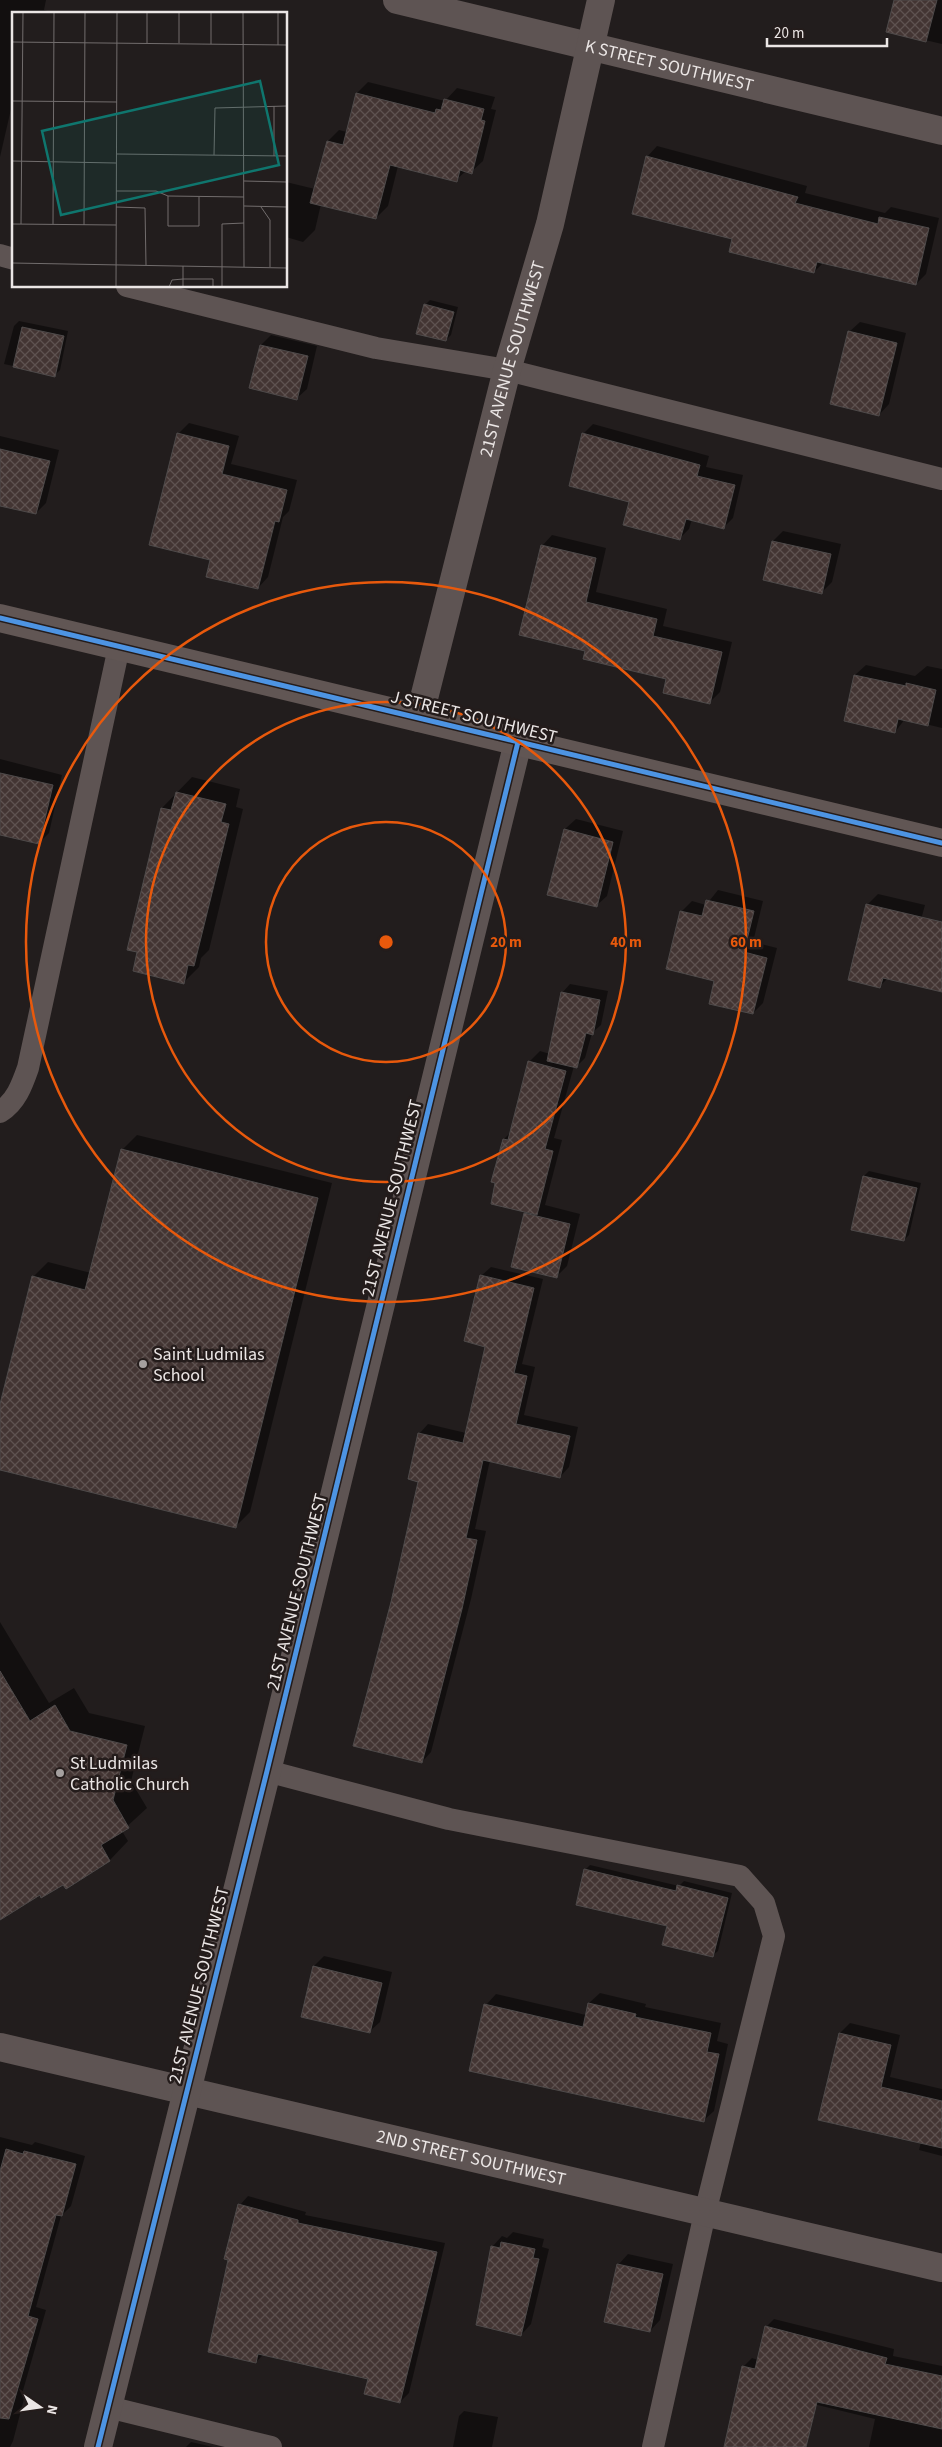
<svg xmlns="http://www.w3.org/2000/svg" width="942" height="2447" viewBox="0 0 942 2447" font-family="'Source Sans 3',sans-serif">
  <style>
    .shadow { fill: #0007 }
    .building { fill: url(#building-cross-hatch); stroke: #4e4a4a }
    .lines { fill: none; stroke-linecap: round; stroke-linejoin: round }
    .lane { stroke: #5e5453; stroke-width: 22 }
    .street { stroke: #5e5453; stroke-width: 28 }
    .secondary { stroke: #615654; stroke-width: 28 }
    .cycleway-casing { stroke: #241c1b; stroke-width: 8 }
    .cycleway { stroke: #4d94e3; stroke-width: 5 }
    .ring { fill: none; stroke: #e8590c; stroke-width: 2.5 }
    .poi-dot { fill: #a5a09f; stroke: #241c1b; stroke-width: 2 }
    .labels { text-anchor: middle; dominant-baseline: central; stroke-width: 5; stroke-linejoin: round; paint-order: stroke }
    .street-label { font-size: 18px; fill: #ebe6e5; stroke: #241c1b }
    .poi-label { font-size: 18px; fill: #ebe6e5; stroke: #241c1b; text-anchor: start }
    .inset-road { fill: none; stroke: #726d6d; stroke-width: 1 }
    .view { fill: #0f766e; fill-opacity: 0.15; stroke: #0f766e; stroke-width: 2.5 }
    .inset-edge { fill: none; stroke: #ebe6e5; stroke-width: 2.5 }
    .centre { fill: #e8590c; stroke: #241c1b; stroke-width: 2.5 }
    .ring-label { font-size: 15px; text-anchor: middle; font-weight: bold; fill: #e8590c; stroke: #241c1b; stroke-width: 5; stroke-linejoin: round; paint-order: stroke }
  </style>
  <defs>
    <pattern id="building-cross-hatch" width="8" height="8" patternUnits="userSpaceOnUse" patternTransform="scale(1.25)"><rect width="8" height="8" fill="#433533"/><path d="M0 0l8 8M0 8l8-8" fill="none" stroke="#5e5250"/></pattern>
  </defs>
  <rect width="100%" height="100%" fill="#221d1d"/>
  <path class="shadow" d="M0,0H46L44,10L58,14H14V96L0,157Z
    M895,0H942V44L887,31Z
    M368,82L445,101L457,88L495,97L491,109L496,110L483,161L471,172L466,171L456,180L398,166L388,206L376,218L321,204L315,230L303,242L286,237V182L315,189L328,141L339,130L347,132L357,93Z
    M657,146L807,186L805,193L885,213L891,207L939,218L926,274L916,284L823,263L814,272L733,238L647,157Z
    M430,300L458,307L451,335L446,340L425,305Z
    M19,321L68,331L60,370L55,375L4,364L14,326Z
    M860,322L906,333L889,404L879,415L849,332Z
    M271,335L317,346L307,389L296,399L261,345Z
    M189,423L239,436L231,464L297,480L289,511L283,517L268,577L258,588L178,434Z
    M593,424L709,456L706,467L743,475L733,518L724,527L692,519L689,529L680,538L631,501L583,434Z
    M0,436L59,450L46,503L36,513L0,504Z
    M783,531L841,544L832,582L822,592L773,541Z
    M552,535L606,548L596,592L667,609L663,626L732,642L720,692L710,702L667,678L586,650L542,546Z
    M866,665L915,676L927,666L942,669V728L905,719L895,732L845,720L855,675Z
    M0,759L62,775L49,833L39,843L0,834Z
    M192,777L240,789L236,807L243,809L209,950L201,958L199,967L184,982L139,952L162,808Z
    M576,819L623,831L607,896L596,906L565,829Z
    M718,890L763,901L753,942L777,948L763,1003L753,1013L715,980L681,912L692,901L706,905Z
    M878,894L925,905L919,927L942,933V990L888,978L880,986L850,979L868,904Z
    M570,984L608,991L601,1025L592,1033L585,1058L576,1067L574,1066L554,1138L562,1140L545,1205L580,1214L567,1266L556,1277L525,1213L527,1211L497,1182L493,1181L504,1139L511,1132L530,1061L540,1051L550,1054L562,993Z
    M137,1135L332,1183L250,1512L235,1527L0,1468V1409L33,1277L48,1262L91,1273L122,1150Z
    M869,1171L921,1183L909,1235L904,1240L864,1176Z
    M491,1267L543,1279L522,1364L535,1367L524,1415L578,1427L569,1467L560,1477L490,1460L475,1529L486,1531L471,1599L431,1752L422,1762L393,1603L419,1481V1434L428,1424L466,1433L486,1346L481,1276Z
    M0,1622L49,1703L74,1688L89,1713L145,1726L131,1781L147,1808L122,1831L128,1841L110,1860L66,1887L63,1883L40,1894L0,1918Z
    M590,1865L679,1886L684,1881L732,1893L718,1951L712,1956L585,1870Z
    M324,1956L392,1972L380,2022L369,2032L314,1966Z
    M600,1993L646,2004L645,2007L721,2023L717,2041L728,2044L714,2111L703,2121L486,2005L496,1994L586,2015L589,2003Z
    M850,2023L900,2035L890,2077L942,2089V2156L919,2150L921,2142L820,2119L840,2033Z
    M0,2137L32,2145L35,2142L85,2156L71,2206L61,2216L36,2307L46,2310L22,2394L25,2395L13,2441L10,2447H0Z
    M248,2196L306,2212L305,2215L445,2243L409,2393L400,2402L369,2378L264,2354L256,2362L240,2205Z
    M513,2232L544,2239L542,2247L549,2249L531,2324L521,2335L492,2247L502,2236L507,2238Z
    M628,2254L673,2264L660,2320L650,2331L618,2265Z
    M774,2319L894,2349L893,2356L942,2366V2447H869L875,2419L797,2400L787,2447H725L743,2367L752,2358L758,2360L766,2327Z
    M464,2411L498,2417L492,2447H453L459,2416Z
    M191,2442L213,2447H186Z"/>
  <path class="building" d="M894,0H937L926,42L886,32Z
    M356,93L435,113L436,109L441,110L444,99L484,109L481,120L485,121L472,174L460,170L457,182L390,165L376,219L310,203L327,141L343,145Z
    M646,156L798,197L795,203L878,224L879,217L929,228L916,285L817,262L814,273L729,252L732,239L632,214Z
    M424,304L454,312L446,341L416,334Z
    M22,327L64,336L55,377L13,367Z
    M848,331L897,343L879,416L830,404Z
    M260,345L308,356L297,400L249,388Z
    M177,433L229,446L222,474L287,490L279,522L275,521L258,589L206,577L210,560L149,545Z
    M582,433L700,465L697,476L735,485L724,529L686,519L680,540L623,525L629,502L569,486Z
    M0,449L50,461L36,514L0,506Z
    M772,541L831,554L822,594L763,580Z
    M541,545L596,558L586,602L657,619L653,636L722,652L710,704L663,693L666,679L583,659L585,651L519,635Z
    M854,675L906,686V683L936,690L928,726L898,719L895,733L844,721Z
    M0,773L53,785L39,844L0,835Z
    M176,792L226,804L221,822L229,824L194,966L188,965L184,984L133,971L137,952L127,950L161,808L171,810Z
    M564,829L613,842L597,907L547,895Z
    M706,900L754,911L744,952L767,958L753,1014L709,1004L714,981L666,969L680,911L702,916Z
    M866,904L942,922V992L883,978L880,988L848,980Z
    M561,992L600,1000L593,1035L586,1033L577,1068L547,1061Z
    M528,1061L566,1071L545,1149L553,1151L537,1215L491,1204L495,1183L491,1182L503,1139L508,1140Z
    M121,1149L318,1198L236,1528L0,1470V1404L32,1276L85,1290Z
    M863,1176L917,1188L904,1241L851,1230Z
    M524,1213L570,1224L557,1278L511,1267Z
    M480,1275L534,1288L514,1373L527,1376L516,1424L570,1436L560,1478L483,1460L466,1538L477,1540L462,1609L422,1763L353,1746L391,1602L418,1482L408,1479L418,1433L463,1443L485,1347L464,1341Z
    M0,1671L30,1721L55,1705L70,1731L127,1745L113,1800L129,1828L101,1845L110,1861L66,1889L63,1885L41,1898L40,1895L0,1920Z
    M584,1869L676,1891L677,1885L728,1898L713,1957L662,1945L667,1926L576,1905Z
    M313,1966L382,1983L370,2033L301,2017Z
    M588,2003L636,2014L635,2017L711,2033L707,2052L719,2054L704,2122L469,2071L484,2004L583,2027Z
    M839,2033L891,2045L881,2087L942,2101V2148L818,2120Z
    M6,2149L23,2154L24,2151L76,2164L62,2216L56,2215L28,2316L38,2319L9,2419L0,2418V2171Z
    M238,2204L298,2220V2223L437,2252L400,2403L364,2394L368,2379L258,2354L256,2363L208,2352L228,2260L224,2259Z
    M501,2242L535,2249L533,2258L539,2259L521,2336L476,2325L491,2246L500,2248Z
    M617,2264L663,2274L650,2332L604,2322Z
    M765,2326L887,2358L885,2364L942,2376V2429L817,2402L806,2447H724L742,2366L755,2369Z"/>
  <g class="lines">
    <path class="lane" d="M0,255L14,259
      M127,286L376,348L507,370L942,479
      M0,1112C16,1102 22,1085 28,1068L119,647
      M267,1771L449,1819L740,1876L764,1903L774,1936L705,2213L653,2447
      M108,2407L271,2447"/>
    <g class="street">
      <path id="s1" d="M397,0L942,131"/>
      <path id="s2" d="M419,718L507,370L550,224L601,0"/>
      <path id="s3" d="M0,2047L942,2268"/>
      <path d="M98,2447L267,1771L518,742"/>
    </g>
    <path class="secondary" d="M0,618L942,843"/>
    <defs>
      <path id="cycleway" d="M0,618L942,843
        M98,2447L267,1771L518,742"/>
    </defs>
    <use href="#cycleway" class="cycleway-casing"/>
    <use href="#cycleway" class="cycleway"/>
  </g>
  <g class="ring">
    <circle cx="386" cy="942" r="120"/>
    <circle cx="386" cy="942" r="240"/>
    <circle cx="386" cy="942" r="360"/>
  </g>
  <g class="poi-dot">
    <circle cx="143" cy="1364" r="5"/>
    <circle cx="60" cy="1773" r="5"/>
  </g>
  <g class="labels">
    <g class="street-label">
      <text stroke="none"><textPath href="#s1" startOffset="280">K STREET SOUTHWEST</textPath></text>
      <text stroke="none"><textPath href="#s2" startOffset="371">21ST AVENUE SOUTHWEST</textPath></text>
      <text transform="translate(474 717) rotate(14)">J STREET SOUTHWEST</text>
      <text transform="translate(392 1198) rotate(-76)">21ST AVENUE SOUTHWEST</text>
      <text transform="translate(297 1592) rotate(-76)">21ST AVENUE SOUTHWEST</text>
      <text transform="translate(199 1985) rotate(-76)">21ST AVENUE SOUTHWEST</text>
      <text stroke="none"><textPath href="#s3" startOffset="484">2ND STREET SOUTHWEST</textPath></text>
    </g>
    <g class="poi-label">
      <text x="153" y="1354">Saint Ludmilas<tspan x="153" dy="21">School</tspan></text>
      <text x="70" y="1763">St Ludmilas<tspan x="70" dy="21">Catholic Church</tspan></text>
    </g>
  </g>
  <g transform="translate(12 12)">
    <rect width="275" height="275" fill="#221d1d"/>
    <path class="inset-road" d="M231,0L232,255M0,30L275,33M135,31V0M167,31V0M199,32V0M266,33V0M0,89L105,90M105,142L275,144M202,143L203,96L275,94M262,144V94M0,149L104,151M232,169L275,170M104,179H144L156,184L232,185M156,184V214H187V185M232,194L275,195M104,195L133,196L134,253M249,195L258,208V255M0,212L104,213M9,212L11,0M41,212L42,0M72,213L73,0M0,251L275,256M171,254V267H201V275M104,275L105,0M157,275L160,268L171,267V275M210,275V212L232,211"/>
    <path class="view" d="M248,69L267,153L49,203L30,119Z"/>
    <rect width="275" height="275" class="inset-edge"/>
  </g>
  <circle cx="386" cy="942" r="8" class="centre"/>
  <g class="ring-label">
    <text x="506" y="947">20 m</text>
    <text x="626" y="947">40 m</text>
    <text x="746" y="947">60 m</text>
  </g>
  <g transform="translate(40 2407) rotate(103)" stroke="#241c1b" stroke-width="4" paint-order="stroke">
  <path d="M0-4L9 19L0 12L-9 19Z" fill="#ebe6e5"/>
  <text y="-8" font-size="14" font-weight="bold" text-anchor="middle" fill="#ebe6e5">N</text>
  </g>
  <path d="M767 38v8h120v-8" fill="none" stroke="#ebe6e5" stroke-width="2.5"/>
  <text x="774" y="38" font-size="15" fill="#ebe6e5" stroke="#241c1b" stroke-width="4" paint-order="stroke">20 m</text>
</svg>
